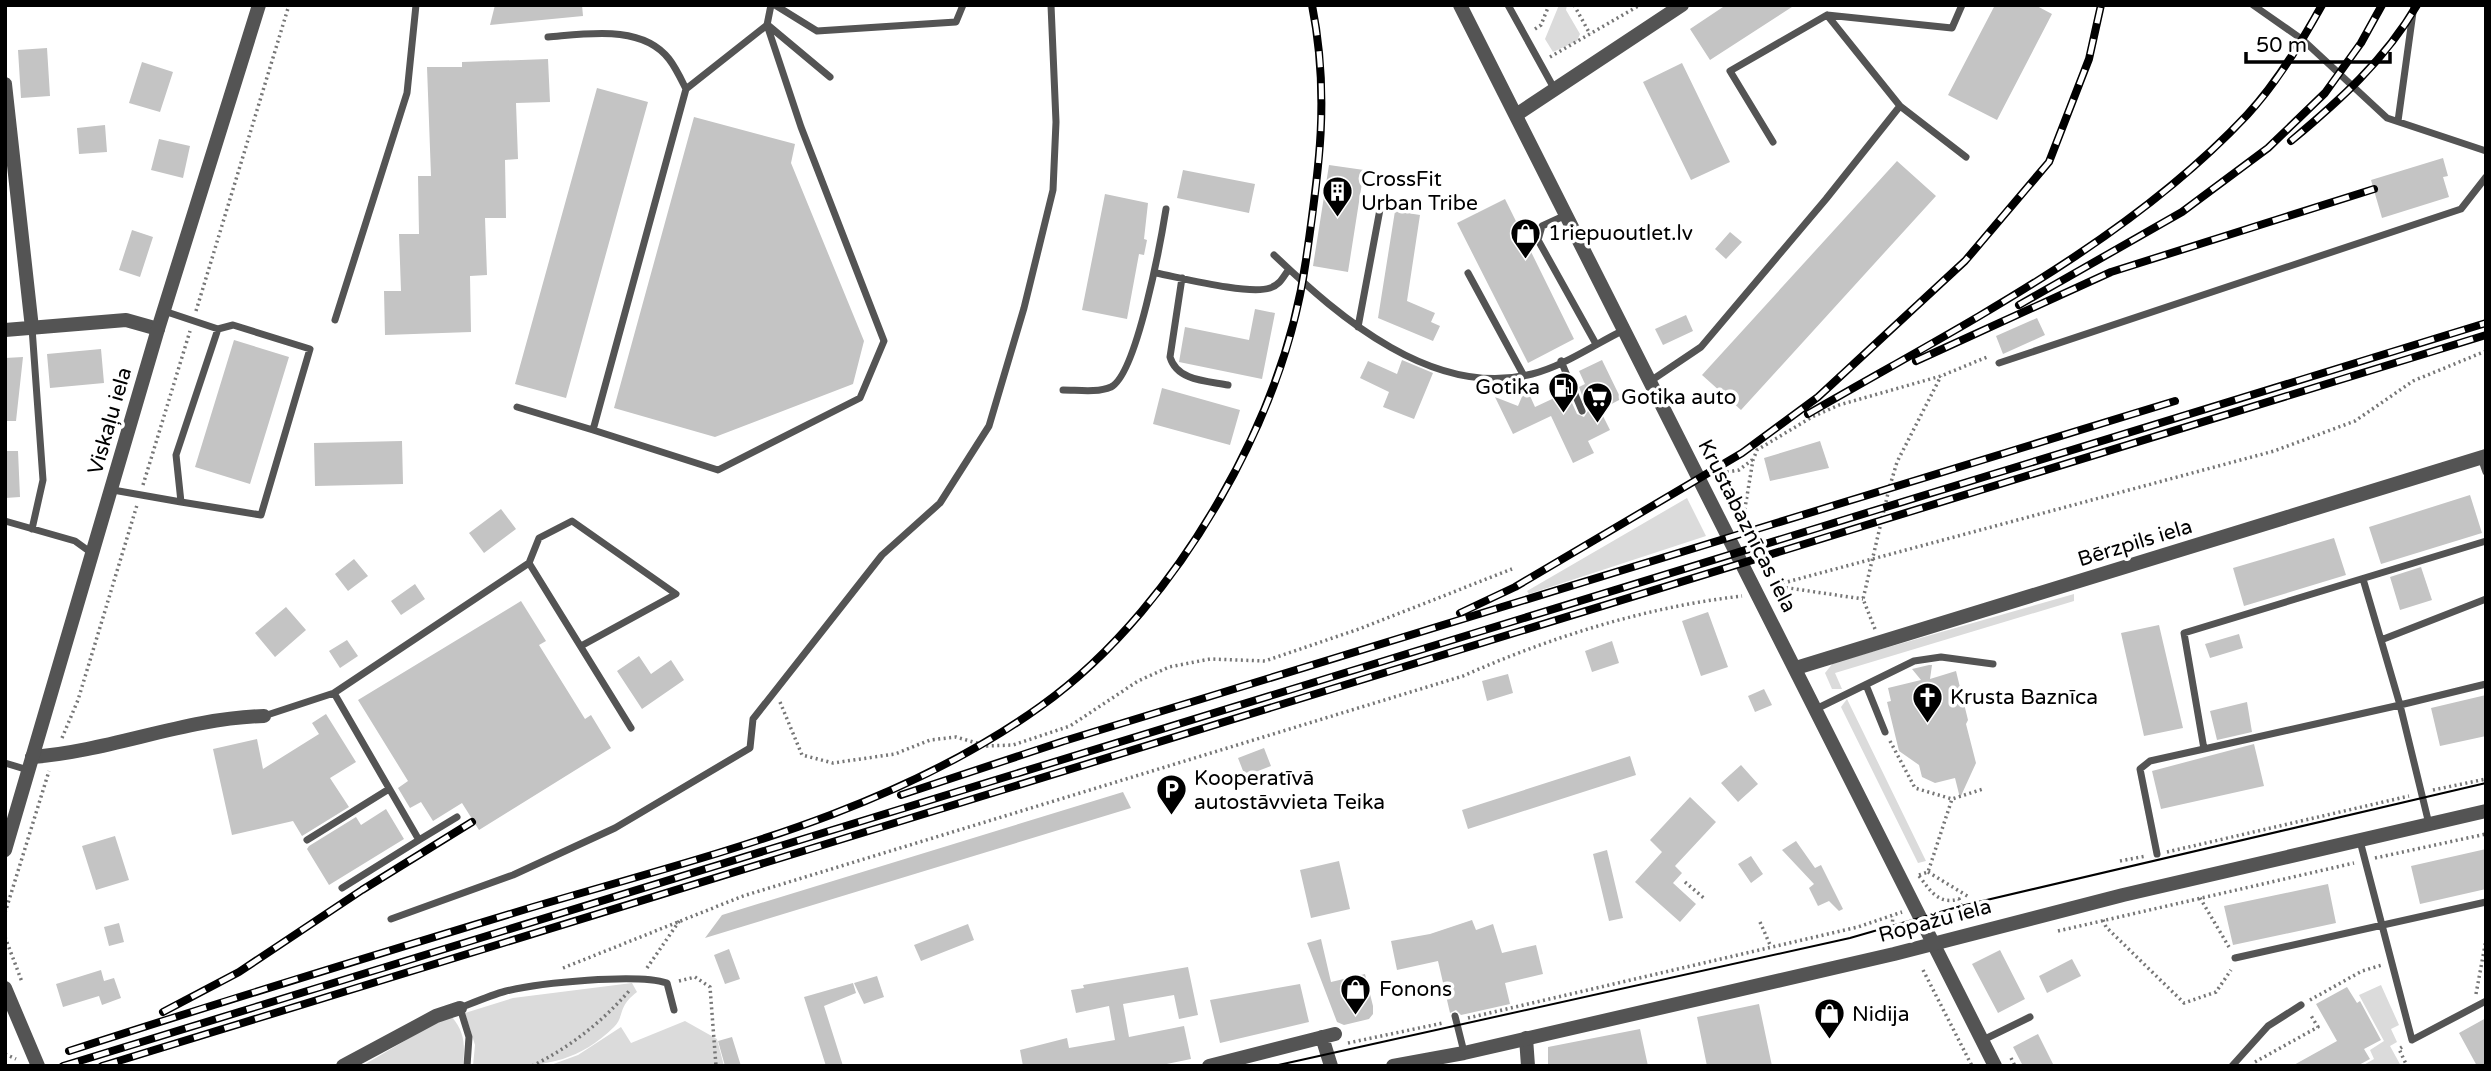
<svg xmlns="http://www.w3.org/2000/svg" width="2491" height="1071" viewBox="0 0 2491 1071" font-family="'Varela Round',sans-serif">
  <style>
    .green { fill: #dbdbdb }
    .building { fill: #c4c4c4 }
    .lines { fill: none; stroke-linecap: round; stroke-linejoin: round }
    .path { stroke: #767676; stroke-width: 3.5; stroke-dasharray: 2 3.5; stroke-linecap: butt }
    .service { stroke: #545454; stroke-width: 7 }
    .minor { stroke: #545454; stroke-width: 14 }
    .tertiary { stroke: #545454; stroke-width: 14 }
    .tram { stroke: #000; stroke-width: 2 }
    .rail-casing { stroke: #000; stroke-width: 8 }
    .rail { stroke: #fff; stroke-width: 5; stroke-dasharray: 16; stroke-linecap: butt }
    .labels { text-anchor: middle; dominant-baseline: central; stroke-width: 7; stroke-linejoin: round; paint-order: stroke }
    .poi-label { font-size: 21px; fill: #000; stroke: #fff; text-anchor: start }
    .street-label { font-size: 21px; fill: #000; stroke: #fff }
  </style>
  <rect width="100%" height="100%" fill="#fff"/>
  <path class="green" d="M1559,5H1567L1566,10L1580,34L1577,41L1553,52L1545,39Z
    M1687,498L1706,536L1529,594L1527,591Z
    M2074,594V601L1835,673L1842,689H1832L1825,673L1833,663Z
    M1847,699L1926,861L1918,863L1841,707Z
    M632,983L637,992C617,1007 625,1016 614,1027C570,1070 529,1066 473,1066L475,1045L465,1013L513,998Z
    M2381,985L2399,1025L2391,1029L2397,1042L2390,1046L2401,1066H2362L2374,1059L2370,1050L2384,1041L2359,995Z
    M452,1017C465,1033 465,1045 463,1066H362L435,1023Z
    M685,1021L717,1039L724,1066H548L578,1055L621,1027L631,1043Z"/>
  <path class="building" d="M495,5H582L583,16L490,25Z
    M1726,5H1795L1710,60L1690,29Z
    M1995,5H2035L2052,14L1997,120L1948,95Z
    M47,48L50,96L21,98L18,50Z
    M548,59L550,102L516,103L518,159L505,160L506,218H485L487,275L470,276L471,332L385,335L384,291H401L399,234H419L418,176H431L427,67H462V62Z
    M142,62L173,72L160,112L129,103Z
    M1682,63L1730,162L1691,180L1643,82Z
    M597,88L648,102L566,398L515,384Z
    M694,117L795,144L791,163L864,341L853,384L715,437L614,408Z
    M105,125L107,152L79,154L77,128Z
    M159,139L190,146L183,178L151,170Z
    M2443,158L2448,176L2443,177L2449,197L2382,218L2371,180Z
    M1897,161L1936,196L1741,410L1702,375Z
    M1329,165L1364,170L1348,272L1313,266Z
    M1183,170L1255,184L1249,213L1177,198Z
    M1105,194L1148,203L1144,239L1147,240L1144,255L1139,254L1127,319L1082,310Z
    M1505,199L1574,339L1528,363L1457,223Z
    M1395,211L1420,215L1407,301L1435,313L1431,322L1440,326L1433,341L1378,318Z
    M132,230L153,237L140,277L119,270Z
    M1730,232L1742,242L1726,259L1715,249Z
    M1255,309L1275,313L1262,379L1179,362L1185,327L1249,340Z
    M1686,315L1693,331L1663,345L1655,329Z
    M2037,318L2045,335L2003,354L1996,336Z
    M234,340L289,357L250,484L195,467Z
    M101,349L104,383L50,388L47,354Z
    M23,357L16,421H5V358Z
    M1402,360L1433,373L1414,419L1383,407L1389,392L1360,378L1368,361L1397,374Z
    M1602,360L1621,399L1600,410L1610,430L1588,441L1594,453L1573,463L1551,416L1513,434L1495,397L1518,406L1526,387L1535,407L1567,392L1577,414L1584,417L1588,411L1579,387L1585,384L1579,371Z
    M1162,388L1240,410L1230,445L1153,424Z
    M402,441L403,484L315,486L314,443Z
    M1820,441L1829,468L1770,481L1764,458Z
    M5,451H18L20,497L5,498Z
    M2470,495L2482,533L2381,564L2369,527Z
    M501,509L516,529L484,553L469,533Z
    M2334,538L2346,575L2244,606L2233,568Z
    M354,559L368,576L348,591L335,574Z
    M2421,567L2432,600L2400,610L2390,577Z
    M415,584L425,599L401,615L391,601Z
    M521,601L546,641L539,645L585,719L591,715L611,748L479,830L462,803L433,821L421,802L410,808L398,788L408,781L358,700Z
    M286,607L306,630L275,657L255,633Z
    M1708,612L1728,667L1701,676L1682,621Z
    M2159,625L2183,728L2144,736L2121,633Z
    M2239,634L2243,648L2210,658L2205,644Z
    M347,640L358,656L340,668L329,651Z
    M1612,641L1619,663L1592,672L1585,651Z
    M639,656L651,674L671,660L684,680L642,709L617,671Z
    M1929,665H1932L1930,679L1956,671L1968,720L1966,724L1976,763L1960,798L1955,778L1935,783L1922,777L1919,765L1899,751L1887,702L1891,701L1888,688L1921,680L1912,669Z
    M1508,674L1513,693L1487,701L1482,681Z
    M1764,689L1772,705L1755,712L1748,696Z
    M2486,695V736L2440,746L2431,708Z
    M2247,702L2252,732L2217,740L2210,711Z
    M326,714L356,762L330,778L349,807L302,836L293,821L232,835L213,749L257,739L263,769L319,734L312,723Z
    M2254,744L2264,786L2161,809L2152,771Z
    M1264,748L1271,766L1245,776L1238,758Z
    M1630,756L1636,775L1468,829L1462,810Z
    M1741,765L1758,784L1738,802L1721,783Z
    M1123,792L1131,808L705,938L722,915Z
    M1690,797L1716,822L1675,866L1682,873L1673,883L1696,904L1680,922L1635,882L1662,852L1650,840Z
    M386,809L404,839L329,885L307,849L309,846L356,817L361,825Z
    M115,836L129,880L96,890L82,846Z
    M1796,841L1815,868L1821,865L1843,909L1839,911L1829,901L1818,906L1809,888L1814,884L1782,850Z
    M2486,849V889L2420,904L2411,866Z
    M1607,850L1623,918L1609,921L1593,854Z
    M1751,856L1763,874L1751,883L1738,864Z
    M1339,861L1350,909L1311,918L1300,870Z
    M2328,884L2336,923L2233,945L2224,906Z
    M1472,920L1476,930L1493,924L1502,953L1536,945L1543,974L1505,983L1510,1004L1461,1015L1456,1010L1450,1013L1438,961L1397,970L1391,941L1430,934Z
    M119,923L124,942L109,946L104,927Z
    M968,924L974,940L921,961L914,945Z
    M1321,939L1331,982L1365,974L1373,1006V1014L1369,1019L1344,1025L1337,1022L1307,943Z
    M729,949L740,979L725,984L714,955Z
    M2000,950L2025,999L1998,1013L1972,964Z
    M2072,959L2081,976L2047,993L2039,976Z
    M1188,967L1198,1015L1179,1019L1174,995L1123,1004L1129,1037L1184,1026L1191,1059L1157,1066H1023L1020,1050L1067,1038L1069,1048L1115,1040L1109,1006L1076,1013L1071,990L1084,988L1083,985Z
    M101,970L104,981L114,978L121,998L102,1005L99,996L63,1007L56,984Z
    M877,976L884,997L864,1004L854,983Z
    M853,983L856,993L824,1006L843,1066H826L804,997Z
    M1300,984L1309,1022L1220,1043L1210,1000Z
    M2347,987L2357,1003L2360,1001L2381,1040L2364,1049L2370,1059L2357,1066H2292L2337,1041L2316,1004Z
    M1759,1004L1772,1066H1707L1697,1017Z
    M2486,1018V1066H2477L2459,1033Z
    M1640,1029L1648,1066H1548V1047Z
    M2038,1034L2054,1066H2023L2013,1047Z
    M732,1037L741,1066H725L718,1041Z"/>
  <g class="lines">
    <path class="path" d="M1574,5L1590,34
      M1535,29L1541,25L1549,5
      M1550,57L1640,5
      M196,311L289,5
      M1716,474L1739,470L1752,460
      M143,485L190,331
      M1742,526L1753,460L1757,450L1812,417L1839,405L1941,376L1987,357
      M1772,586L2274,451L2355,421L2413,381L2486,351
      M1775,586L1863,599
      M1875,629L1863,599L1889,489L1897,462L1941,376
      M780,702L802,755L833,763L895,754L930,740L956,737L987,746L1013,745L1070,726L1138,681L1169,667L1210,659L1265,661L1359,629L1512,569
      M62,738L78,700L137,505
      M1890,741L1915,788L1952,799
      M2433,790L2486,779
      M2167,852L2409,796
      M2375,858L2486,834
      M2120,861L2146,856
      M1928,872L1969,897
      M1919,875L1928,872L1952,799L1983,789
      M1919,876C1931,891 1938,905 1959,899L1965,919
      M1685,882L1705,899
      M2200,898L2229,947
      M5,913L49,771
      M2103,920L2106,927L2184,1003L2216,992L2231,970
      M1760,922L1771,947
      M2058,931L2354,863
      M5,937L22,982
      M1891,938L1893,916
      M563,968L743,896L1463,676C1551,637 1646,607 1742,596
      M647,968L680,920
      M1923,970L1972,1066
      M679,981L695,977L710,987L716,1066
      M2476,994L2486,940
      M2310,1000L2362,971L2382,965
      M1468,1018L1858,927L1902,912
      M1348,1043L1443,1023
      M2402,1047L2399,1049L2407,1066
      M5,1054L16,1059
      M2011,1058L2015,1066
      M2255,1062L2318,1027L2310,1014
      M532,1066C570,1047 601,1023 629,991"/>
    <path class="service" d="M775,5L817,31L956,22L963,5
      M1508,5L1555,90
      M2253,5L2303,40L2387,118L2486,151
      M769,26L830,77
      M548,37C586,34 642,24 669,59C676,68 681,79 686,89
      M1900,106L1966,157
      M2398,121L2414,5
      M1773,142L1730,71L1827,15
      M1566,215L1542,226L1538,240L1596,344
      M1274,255C1340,318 1434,399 1532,374C1564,366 1595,344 1624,330
      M1156,273C1182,278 1248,295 1270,288C1280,285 1283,277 1289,269
      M1468,273L1524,376
      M1182,278L1170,357C1177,381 1207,381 1228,385
      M335,320L407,93L416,5
      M1358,327L1381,204
      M1561,361L1582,411
      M1999,363L2461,209L2486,177
      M1652,380L1701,347L1826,199L1900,106L1827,15L1952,28L1962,5
      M1063,390C1078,390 1097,393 1111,387C1137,374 1161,240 1166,209
      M517,407L593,430L686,89L767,25L771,5
      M593,430L718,470L860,398L884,341L801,127L767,25
      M2481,458L2486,472
      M113,490L181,502L176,455L218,329L164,311
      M181,502L261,515L310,349L233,325L218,329
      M5,521L75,541L93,554
      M32,529L43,480L32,328
      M529,563L539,538L572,521L676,594L581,646
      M2363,579L2381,640
      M2486,599L2381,640L2400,705L2486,684
      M1866,685L1885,732
      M334,693L419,840L342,888
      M1816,709L1914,661L1941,657L1993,664
      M264,716L334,693L529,563L631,728
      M5,763L28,770
      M2429,824L2400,705L2204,749L2184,633L2486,541
      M307,840L389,789
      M419,840L457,817
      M2360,841L2412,1040L2486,1001
      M2157,854L2140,769L2150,761L2204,749
      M391,919L513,875L615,828L750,748L753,719L882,555L940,503L989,426L1024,308L1053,190L1056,122L1051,5
      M2235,958L2486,902
      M1455,1016L1464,1052
      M1983,1040L2030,1017
      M467,1066L469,1037L460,1008C475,1002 491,995 506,991C540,983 636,973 667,983L674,1010
      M2232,1066L2268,1026L2301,1005"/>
    <path class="minor" d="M1460,5L1995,1066
      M5,84L32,328
      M1516,115L1682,5
      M5,330L126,320L158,329
      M1796,668L2486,456
      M32,757C111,751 185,718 264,716
      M1322,1037L1331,1066
      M1526,1038L1528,1066
      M343,1066L436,1016L460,1008
      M1209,1066L1335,1034"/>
    <path class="tertiary" d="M5,850L158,329L259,5
      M5,988L38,1066
      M1393,1066L1464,1053L1894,954L2123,895L2486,811"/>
    <path class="tram" d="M1274,1066L1850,938L1961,906L2486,783"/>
    <defs>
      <path id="rail" d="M2291,141C2339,101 2385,60 2417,5
        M2019,305L2182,212L2268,148L2325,93L2361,43L2382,5
        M1916,361L2111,272L2374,189
        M1808,414C1958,327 2127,243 2247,115C2277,83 2301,43 2322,5
        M1460,613L1515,587L1742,453L1818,397L1965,261L2049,162L2089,59L2101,5
        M901,795L1064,741L2175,401
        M163,1012L239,972L362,890L472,822
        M69,1051C223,1001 378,954 533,907C706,856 892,813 1041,706C1114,654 1176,576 1220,499C1263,424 1294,346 1306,260C1319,171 1330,95 1312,5
        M63,1066L2486,323
        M102,1066L2486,335"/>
    </defs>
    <use href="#rail" class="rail-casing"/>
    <use href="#rail" class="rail"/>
  </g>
  <defs>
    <symbol id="building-pin" viewBox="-11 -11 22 30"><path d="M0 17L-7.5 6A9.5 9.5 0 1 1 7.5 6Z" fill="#000" stroke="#fff"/><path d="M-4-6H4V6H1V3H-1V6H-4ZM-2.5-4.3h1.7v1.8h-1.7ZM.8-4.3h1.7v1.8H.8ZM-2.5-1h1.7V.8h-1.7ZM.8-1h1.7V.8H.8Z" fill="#fff"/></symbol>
    <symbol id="shop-pin" viewBox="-11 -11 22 30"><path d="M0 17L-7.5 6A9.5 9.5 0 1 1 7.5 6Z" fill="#000" stroke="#fff"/><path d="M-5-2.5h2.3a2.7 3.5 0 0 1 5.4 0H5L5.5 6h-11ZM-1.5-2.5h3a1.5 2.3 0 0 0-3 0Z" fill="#fff"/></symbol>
    <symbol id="fuel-pin" viewBox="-11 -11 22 30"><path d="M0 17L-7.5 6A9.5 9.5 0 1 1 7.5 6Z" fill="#000" stroke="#fff"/><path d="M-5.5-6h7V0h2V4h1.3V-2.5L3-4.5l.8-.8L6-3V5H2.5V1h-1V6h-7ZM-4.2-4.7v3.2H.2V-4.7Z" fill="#fff"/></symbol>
    <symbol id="supermarket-pin" viewBox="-11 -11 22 30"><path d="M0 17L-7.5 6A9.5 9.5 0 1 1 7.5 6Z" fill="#000" stroke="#fff"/><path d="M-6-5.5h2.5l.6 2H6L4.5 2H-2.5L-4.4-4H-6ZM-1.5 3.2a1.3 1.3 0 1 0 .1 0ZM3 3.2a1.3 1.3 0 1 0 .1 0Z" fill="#fff"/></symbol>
    <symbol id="church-pin" viewBox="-11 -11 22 30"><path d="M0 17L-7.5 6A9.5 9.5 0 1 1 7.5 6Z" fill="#000" stroke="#fff"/><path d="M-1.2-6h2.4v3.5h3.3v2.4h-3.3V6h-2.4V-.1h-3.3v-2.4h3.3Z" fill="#fff"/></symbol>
    <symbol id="parking-pin" viewBox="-11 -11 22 30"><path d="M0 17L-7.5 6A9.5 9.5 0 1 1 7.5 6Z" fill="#000" stroke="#fff"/><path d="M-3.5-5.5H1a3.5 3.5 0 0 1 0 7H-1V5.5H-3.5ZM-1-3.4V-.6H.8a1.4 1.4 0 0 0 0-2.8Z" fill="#fff"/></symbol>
  </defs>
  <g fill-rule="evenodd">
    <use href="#building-pin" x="1320" y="174" width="35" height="47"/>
    <use href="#shop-pin" x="1508" y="216" width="35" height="47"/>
    <use href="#fuel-pin" x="1546" y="370" width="35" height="47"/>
    <use href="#supermarket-pin" x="1580" y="380" width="35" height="47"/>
    <use href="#church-pin" x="1910" y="680" width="35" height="47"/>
    <use href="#parking-pin" x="1154" y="772" width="35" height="47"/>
    <use href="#shop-pin" x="1338" y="972" width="35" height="47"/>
    <use href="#shop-pin" x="1812" y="996" width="35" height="47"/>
  </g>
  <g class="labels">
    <g class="poi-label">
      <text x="1361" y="179">CrossFit<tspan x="1361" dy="24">Urban Tribe</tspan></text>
      <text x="1548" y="233">1riepuoutlet.lv</text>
      <text x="1540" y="387" text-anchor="end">Gotika</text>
      <text x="1621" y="397">Gotika auto</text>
      <text x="1950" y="697">Krusta Baznīca</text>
      <text x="1194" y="778">Kooperatīvā<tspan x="1194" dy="24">autostāvvieta Teika</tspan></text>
      <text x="1379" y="989">Fonons</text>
      <text x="1852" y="1014">Nidija</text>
    </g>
    <g class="street-label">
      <text transform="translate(110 421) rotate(-74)">Viskaļu iela</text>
      <text transform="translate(1747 526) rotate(63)">Krustabaznīcas iela</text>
      <text transform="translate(2135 543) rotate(-17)">Bērzpils iela</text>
      <text transform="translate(1935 921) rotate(-15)">Ropažu iela</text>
    </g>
  </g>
  <rect width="2491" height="1071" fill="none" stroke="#000000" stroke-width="14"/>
  <path d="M2246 52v10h144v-10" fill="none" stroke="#000000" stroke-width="3.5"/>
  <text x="2256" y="52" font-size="21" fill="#000000" stroke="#ffffff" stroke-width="5" paint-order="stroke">50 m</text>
</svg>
